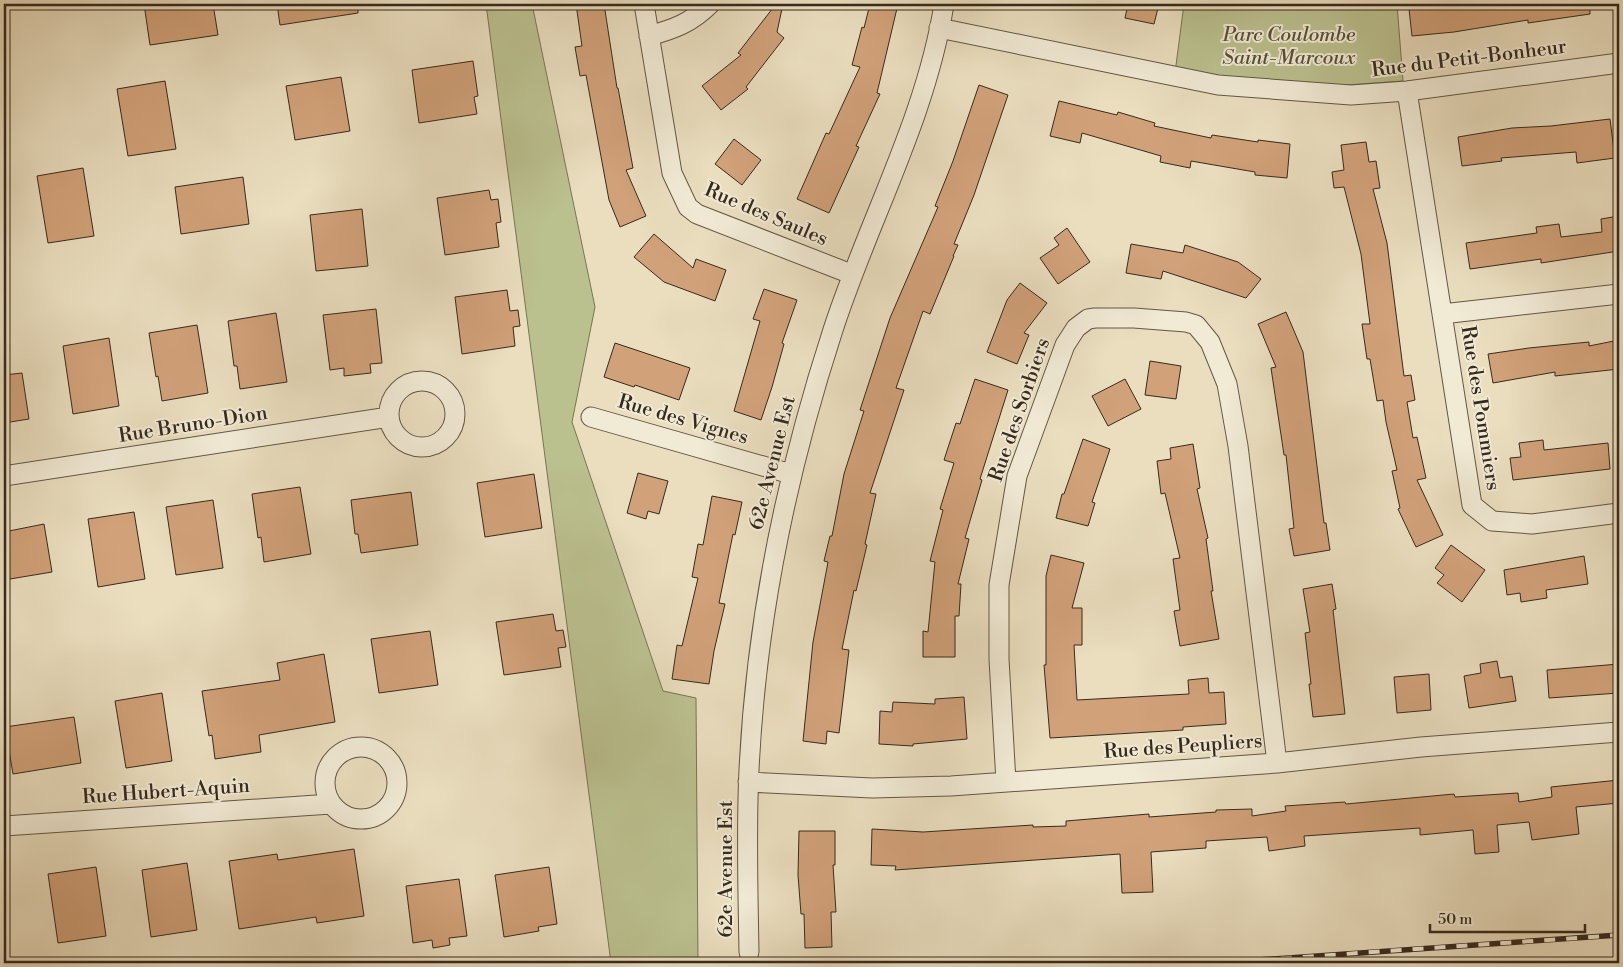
<svg xmlns="http://www.w3.org/2000/svg" width="1623" height="967" viewBox="0 0 1623 967" font-family="'Libre Bodoni',serif">
  <style>
    .green { fill: #bbc08f; stroke: #787556 }
    .building { fill: #d1a179; stroke: #362a1e }
    .lines { fill: none; stroke-linecap: round; stroke-linejoin: round }
    .minor-casing { stroke: #635746; stroke-width: 21 }
    .minor { stroke: #f1ead5; stroke-width: 19 }
    .rail-casing { stroke: #362a1e; stroke-width: 5.5 }
    .rail { stroke: #f1ead5; stroke-width: 4; stroke-dasharray: 11; stroke-linecap: butt }
    .labels { text-anchor: middle; dominant-baseline: central; stroke-width: 4; stroke-linejoin: round; paint-order: stroke }
    .park-label { font-size: 20px; font-style: italic; fill: #57503a; stroke: #f1ead5 }
    .street-label { font-size: 20px; fill: #362a1e; stroke: #f1ead5 }
  </style>
  <rect width="100%" height="100%" fill="#eadebf"/>
  <filter id="stains"><feTurbulence type="fractalNoise" baseFrequency=".004" numOctaves="4"/><feColorMatrix values="0 0 0 0 .2 0 0 0 0 .09 0 0 0 0 .02 0 0 0 .5 -.17"/></filter>
  <radialGradient id="worn" r=".72"><stop offset=".6" stop-color="#630" stop-opacity="0"/><stop offset="1" stop-color="#630" stop-opacity=".3"/></radialGradient>
  <path class="green" d="M486,4H532L595,307L572,422L663,691L696,698L698,963H611Z
    M1184,4H1397L1403,81L1289,89L1175,73Z"/>
  <path class="building" d="M144,4H213L218,35L150,45Z
    M277,4H358V13L280,25Z
    M576,4H604L617,88H618L633,168L626,170L646,216L620,227L609,200L586,75L580,76L575,47L582,46Z
    M776,4H783L777,32L784,38L746,87L748,89L721,110L702,86L741,55L738,53Z
    M870,4H898L877,93L880,94L856,146L859,147L829,213L797,199L826,133L829,134L860,67L852,65L862,27L864,28Z
    M1128,4H1159L1154,24L1125,18Z
    M1463,4H1590V14L1528,23V20L1454,32L1412,36L1409,9Z
    M473,61L478,96L474,97L477,114L419,123L412,70Z
    M341,77L350,131L295,140L286,86Z
    M165,81L176,149L128,156L117,89Z
    M979,85L1008,95L974,195L954,244L958,245L953,256H954L930,314L923,311L896,388L904,390L870,493L876,494L865,544L867,545L856,591L854,590L842,649L849,650L839,733L827,731L826,744L803,741L813,642L828,562L824,561L830,536H832L844,474L864,411L860,410L890,318L938,207L935,206L953,161Z
    M1059,101L1117,115L1118,112L1155,123L1154,126L1211,138L1212,135L1258,142V140L1290,144L1287,178L1255,175V172L1191,161L1190,168L1160,162L1161,156L1082,133L1080,143L1050,136Z
    M1610,119L1615,158L1577,163L1576,152L1501,158L1502,161L1462,166L1458,137L1512,128L1551,126Z
    M734,139L761,160L742,185L715,164Z
    M1366,142L1369,162L1376,161L1380,188L1373,189L1387,243L1404,376L1411,375L1415,400L1407,402L1413,438L1417,437L1426,478L1417,480L1443,535L1416,547L1398,509L1400,508L1392,471L1397,470L1386,422L1383,400L1377,401L1370,359H1367L1362,324H1370L1361,254L1344,187L1334,188L1332,172L1344,170L1341,145Z
    M83,168L94,236L48,243L37,176Z
    M243,177L249,224L181,234L175,187Z
    M489,190L491,200L498,199L501,222L496,223L499,247L445,255L437,198Z
    M362,209L368,266L316,271L310,215Z
    M1619,216V251L1541,263V259L1470,269L1466,243L1537,233L1536,227L1559,224L1561,237L1602,232L1601,219Z
    M1067,228L1090,262L1058,284L1040,258L1059,245L1054,238Z
    M654,234L693,268L696,259L726,270L715,301L664,282L634,257Z
    M1131,244L1183,253L1185,245L1238,262L1261,279L1246,298L1163,271L1161,279L1126,273Z
    M1020,283L1047,303L1024,333L1029,335L1017,364L987,352L1007,300Z
    M764,289L797,300L782,343L784,344L772,387L761,420L734,411L760,321L753,319Z
    M507,290L510,311L518,310L520,326L513,327L515,346L462,354L455,297Z
    M376,309L382,363L370,364L371,373L344,376V368L330,370L323,315Z
    M1286,312L1303,352L1324,523H1326L1330,550L1294,556L1289,529L1294,528L1286,455H1284L1271,368L1276,367L1258,324Z
    M276,313L287,382L240,389L237,366H234L228,321Z
    M197,325L208,393L162,401L158,376L156,377L149,333Z
    M109,338L119,406L73,414L63,346Z
    M1619,340V369L1555,376V372L1493,383L1488,354L1529,348L1589,342V346Z
    M615,343L690,368L679,400L635,385L634,387L604,377Z
    M1150,361L1181,366L1176,399L1145,395Z
    M22,373L29,419L4,423V375Z
    M975,379L1008,390L980,479L982,480L965,538L969,539L958,584H961L959,616H955V657H923V631L928,632L935,562L930,561L943,510L940,509L954,463L944,460L956,423L960,424Z
    M1125,379L1141,409L1108,426L1092,396Z
    M1083,439L1110,449L1092,502L1095,503L1088,526L1056,518L1062,494H1064Z
    M1543,440L1544,450L1608,443L1610,469L1513,480L1510,458L1521,457L1519,443Z
    M1193,444L1200,488L1197,489L1208,538L1206,539L1213,591H1211L1219,639L1180,646L1174,611L1180,610L1173,559L1180,558L1165,493L1161,494L1157,461L1171,459L1170,448Z
    M638,473L668,481L659,514L648,511L646,519L627,513Z
    M534,474L542,528L485,537L477,483Z
    M300,487L311,554L264,562L261,537L258,538L252,494Z
    M411,492L418,545L361,553L358,534H355L351,500Z
    M712,496L742,502L735,535L733,534L719,603L725,604L714,651L709,684L672,679L677,645L682,646L698,578L692,577L698,544L703,545Z
    M213,500L223,568L176,575L166,507Z
    M134,512L145,579L98,587L88,519Z
    M44,524L52,572L4,580V532Z
    M1451,545L1485,570L1462,602L1437,583L1444,575L1435,568Z
    M1051,555L1084,563L1072,608H1082V645H1074L1077,700L1189,694L1188,680L1208,678L1209,693L1224,692L1226,724L1183,727V730L1050,738L1044,665H1046V576Z
    M1584,556L1588,584L1546,590L1547,598L1521,602L1520,593L1507,595L1504,570Z
    M1332,584L1336,609L1333,610L1345,714L1313,717L1309,684H1311L1305,633L1310,632L1303,589Z
    M553,614L556,631L563,630L566,647L558,648L561,667L504,675L496,622Z
    M430,631L438,685L379,693L371,639Z
    M324,654L335,722L259,735L261,752L215,759L212,735L209,736L202,691L280,680L277,663Z
    M1497,661L1500,678L1512,676L1516,701L1469,708L1464,676L1481,673L1480,664Z
    M1619,664V693L1549,698L1547,670Z
    M1429,674L1431,710L1397,713L1394,677Z
    M162,693L172,761L126,768L115,701Z
    M964,697L967,739L913,744V746L879,744L880,711L892,712L893,702L935,704V699Z
    M74,717L81,763L13,774L5,727Z
    M1619,780V803L1576,807L1579,834L1532,840L1529,822L1497,825L1499,852L1475,854L1473,830L1420,835V828L1304,836L1305,846L1269,851L1267,837L1206,841V848L1151,852L1153,892L1122,893L1120,854L895,870L896,866L871,865L872,829L923,832L1033,825V827L1066,826V821L1149,814V817L1216,812V810L1252,809V816L1286,811L1285,806L1345,802L1346,804L1454,794L1455,797L1518,793L1519,802L1552,797L1551,787Z
    M799,831H835V865H833L836,912H831L832,947L805,948L804,914H801L798,875Z
    M354,849L364,916L317,923L316,917L239,929L229,861L277,854L278,860Z
    M187,863L197,930L151,937L142,870Z
    M96,867L106,936L58,943L48,874Z
    M549,867L557,924L538,927L539,931L504,937L495,875Z
    M459,879L467,936L449,938L450,945L433,948L432,940L413,943L406,886Z"/>
  <g class="lines">
    <defs>
      <path id="minor" d="M644,4L672,173L688,207L697,214L851,274
        M939,28L1218,85L1351,95L1407,91L1619,63
        M649,36C674,29 691,23 710,4
        M1407,91L1472,505L1492,521L1532,524L1619,513
        M1442,314L1619,294
        M389 414a33 33 0 1 1 66 0a33 33 0 1 1-66 0Z
        M591,417L791,474
        M4,476L389,417
        M325 783a36 36 0 1 1 72 0a36 36 0 1 1-72 0Z
        M748,782L872,788L951,786L1277,763L1421,747L1619,732
        M1006,782L999,659V585L1017,476L1065,345L1076,328L1088,319L1095,318H1134L1186,322L1196,325L1210,342L1227,384L1238,446L1277,763
        M4,826L331,804
        M749,952C748,891 746,831 749,770C756,622 786,475 832,333C867,223 926,119 944,4"/>
    </defs>
    <use href="#minor" class="minor-casing"/>
    <use href="#minor" class="minor"/>
    <defs>
      <path id="rail" d="M1215,963L1619,935"/>
    </defs>
    <use href="#rail" class="rail-casing"/>
    <use href="#rail" class="rail"/>
  </g>
  <g class="labels">
    <g class="park-label">
      <text x="1289" y="35">Parc Coulombe<tspan x="1289" dy="23">Saint-Marcoux</tspan></text>
    </g>
    <g class="street-label">
      <text transform="translate(1469 59) rotate(-7)">Rue du Petit-Bonheur</text>
      <text transform="translate(766 215) rotate(23)">Rue des Saules</text>
      <text transform="translate(1480 408) rotate(81)">Rue des Pommiers</text>
      <text transform="translate(1020 410) rotate(-71)">Rue des Sorbiers</text>
      <text transform="translate(683 420) rotate(16)">Rue des Vignes</text>
      <text transform="translate(193 425) rotate(-9)">Rue Bruno-Dion</text>
      <text transform="translate(773 463) rotate(-76)">62e Avenue Est</text>
      <text transform="translate(1183 747) rotate(-4)">Rue des Peupliers</text>
      <text transform="translate(166 792) rotate(-4)">Rue Hubert-Aquin</text>
      <text transform="translate(726 869) rotate(-90)">62e Avenue Est</text>
    </g>
  </g>
  <rect width="1623" height="967" fill="none" stroke="#eadebf" stroke-width="20"/>
  <rect x="5" y="5" width="1613" height="957" fill="none" stroke="#362a1e" stroke-width="2.5"/>
  <rect x="10" y="10" width="1603" height="947" fill="none" stroke="#362a1e"/>
  <path d="M1430 924v8h155v-8" fill="none" stroke="#362a1e" stroke-width="2.5"/>
  <text x="1438" y="924" font-size="15" fill="#362a1e" stroke="#f1ead5" stroke-width="4" paint-order="stroke">50 m</text>
  <rect width="100%" height="100%" filter="url(#stains)"/>
  <rect width="100%" height="100%" fill="url(#worn)"/>
</svg>
